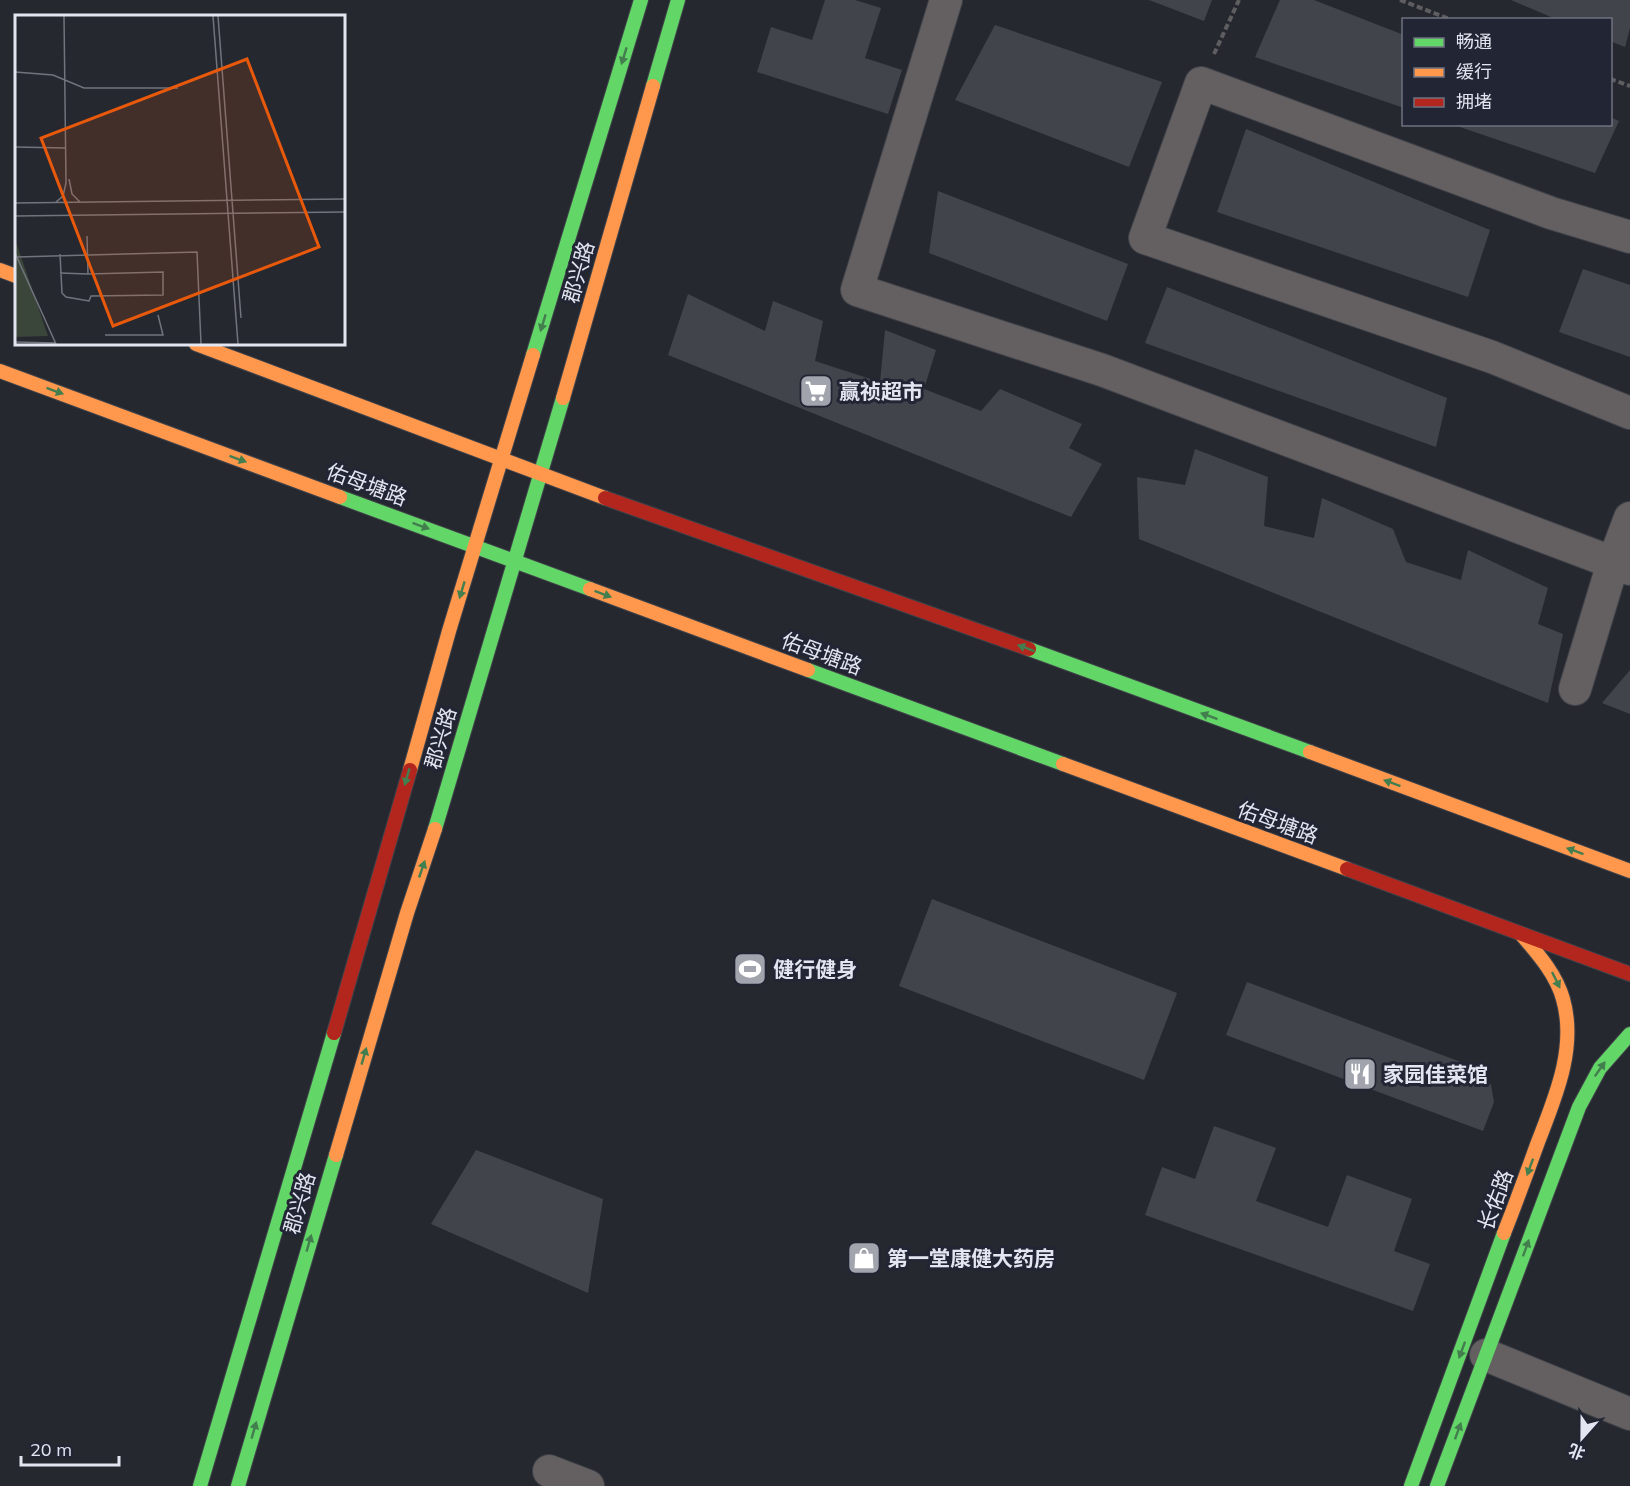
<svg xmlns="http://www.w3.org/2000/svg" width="1630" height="1486" viewBox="0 0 1630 1486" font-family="Mulish,'Noto Sans SC',sans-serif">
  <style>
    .building { fill: #42444b }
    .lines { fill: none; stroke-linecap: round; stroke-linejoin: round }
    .street-casing { stroke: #41434a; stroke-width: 34 }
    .fast-casing { stroke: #41434a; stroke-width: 16 }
    .slow-casing { stroke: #41434a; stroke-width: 16 }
    .jam-casing { stroke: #41434a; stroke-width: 16 }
    .path { stroke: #5e5e61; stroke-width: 4; stroke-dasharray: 6 3; stroke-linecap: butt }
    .street { stroke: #646061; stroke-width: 32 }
    .fast { stroke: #63d668; stroke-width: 14 }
    .slow { stroke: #ff974d; stroke-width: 14 }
    .jam { stroke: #b3261e; stroke-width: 14 }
    .oneway { fill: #427e4e }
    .labels { text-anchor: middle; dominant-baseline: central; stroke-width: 6; stroke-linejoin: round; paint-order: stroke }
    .street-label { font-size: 21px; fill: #e3e6f0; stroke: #222534 }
    .poi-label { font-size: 21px; font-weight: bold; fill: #e3e6f0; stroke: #222534; text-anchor: start }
    .inset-road { fill: none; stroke: #72747d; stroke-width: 1.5 }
    .view { fill: #e8590c; fill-opacity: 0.15; stroke: #e8590c; stroke-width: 3 }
    .inset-edge { fill: none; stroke: #e3e6f0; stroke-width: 3 }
  </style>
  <rect width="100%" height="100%" fill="#262830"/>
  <path class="building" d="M825,0H855L881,8L865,58L902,70L888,114L757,72L771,27L812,40Z
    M1149,0H1212L1204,21Z
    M1280,0H1314L1404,35V108L1255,57Z
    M1511,0H1630V28L1625,47L1610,41V20H1558Z
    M995,25L1162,82L1129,167L955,100Z
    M1610,117L1619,121L1595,173L1454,125L1610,124Z
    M1246,129L1490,230L1468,297L1217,212Z
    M938,191L1128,264L1107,321L929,253Z
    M1583,269L1630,285V357L1559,332Z
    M1167,287L1447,398L1436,447L1145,343Z
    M688,294L765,331L773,301L823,321L815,361L880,382L885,330L936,350L924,389L981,411L1000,389L1082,424L1069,448L1102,464L1071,517L668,355Z
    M1195,449L1268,477L1264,526L1314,538L1322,498L1393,529L1406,562L1461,580L1468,550L1548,588L1538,624L1563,634L1548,703L1139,539L1137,477L1185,485Z
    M1630,670V714L1602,703Z
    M932,899L1177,993L1144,1080L899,986Z
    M1247,982L1477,1068L1491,1085L1494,1102L1483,1131L1226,1035Z
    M1214,1126L1276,1148L1256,1201L1328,1227L1347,1175L1412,1199L1394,1251L1430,1264L1413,1311L1145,1215L1162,1167L1195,1179Z
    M476,1150L603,1199L588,1293L431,1224Z"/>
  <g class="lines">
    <defs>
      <path id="street" d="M946,0L857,290L1102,370L1630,569
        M1630,237L1551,213L1201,83L1145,238L1492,357L1630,413
        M1575,689L1613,563L1630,518
        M1486,1355L1630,1414
        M549,1471L588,1486"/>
      <path id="fast" d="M653,86L678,0
        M533,355L641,0
        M340,497L590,589
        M1029,649L1310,752
        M808,670L1063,764
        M435,829L563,398
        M200,1486L334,1033
        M238,1486L336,1155
        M1411,1486L1504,1233
        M1437,1486L1579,1107L1600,1068L1630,1034"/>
      <path id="slow" d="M0,270L16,276
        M196,344L605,498
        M0,371L340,497
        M563,398L653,86
        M590,589L808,670
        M1310,752L1630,871
        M1063,764L1347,869
        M410,770L449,631L533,355
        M336,1155L407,913L435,829
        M1504,1233C1516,1203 1527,1172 1538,1142C1555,1098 1577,1048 1563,999C1556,974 1538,954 1521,934"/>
      <path id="jam" d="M605,498L1029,649
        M1347,869L1630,974
        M334,1033L410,770"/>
    </defs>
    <use href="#street" class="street-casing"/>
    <use href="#fast" class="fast-casing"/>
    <use href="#slow" class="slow-casing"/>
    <use href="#jam" class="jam-casing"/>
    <path class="path" d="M1400,0L1452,20
      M1214,54L1239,0
      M1610,79L1630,86"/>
    <use href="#street" class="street"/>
    <use href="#fast" class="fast"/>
    <use href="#slow" class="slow"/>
    <use href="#jam" class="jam"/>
  </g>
  <defs><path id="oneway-solid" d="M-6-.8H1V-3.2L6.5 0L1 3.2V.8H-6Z" transform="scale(1.5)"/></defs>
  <g class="oneway">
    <use href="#oneway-solid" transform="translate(624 56) rotate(107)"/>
    <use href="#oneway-solid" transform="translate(543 323) rotate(107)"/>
    <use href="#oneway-solid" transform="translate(55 391) rotate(20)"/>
    <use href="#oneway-solid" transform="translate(238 459) rotate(20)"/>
    <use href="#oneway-solid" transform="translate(421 526) rotate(20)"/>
    <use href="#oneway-solid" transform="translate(462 590) rotate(107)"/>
    <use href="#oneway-solid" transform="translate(603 594) rotate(21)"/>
    <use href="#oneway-solid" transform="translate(1026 648) rotate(-160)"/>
    <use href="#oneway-solid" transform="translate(1209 716) rotate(-160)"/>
    <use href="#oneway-solid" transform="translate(407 777) rotate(106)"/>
    <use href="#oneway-solid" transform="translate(1392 783) rotate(-160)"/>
    <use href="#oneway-solid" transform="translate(1575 851) rotate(-160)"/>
    <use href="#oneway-solid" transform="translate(422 869) rotate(-71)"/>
    <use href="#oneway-solid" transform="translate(1556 980) rotate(64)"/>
    <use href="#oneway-solid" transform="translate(364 1056) rotate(-74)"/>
    <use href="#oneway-solid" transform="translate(1600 1069) rotate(-55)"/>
    <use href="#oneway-solid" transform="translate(1530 1167) rotate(110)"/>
    <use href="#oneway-solid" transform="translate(309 1243) rotate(-74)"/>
    <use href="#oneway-solid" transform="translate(1526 1248) rotate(-70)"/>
    <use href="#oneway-solid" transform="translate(1462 1350) rotate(110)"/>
    <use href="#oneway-solid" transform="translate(254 1430) rotate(-74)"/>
    <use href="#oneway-solid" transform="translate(1458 1431) rotate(-70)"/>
  </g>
  <defs>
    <symbol id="supermarket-square" viewBox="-11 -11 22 22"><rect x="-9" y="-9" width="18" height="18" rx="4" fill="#a1a4ad" stroke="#222534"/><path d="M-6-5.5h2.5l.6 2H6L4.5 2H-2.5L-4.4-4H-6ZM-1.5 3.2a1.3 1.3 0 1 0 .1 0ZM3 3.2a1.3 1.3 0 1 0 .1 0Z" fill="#fff"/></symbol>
    <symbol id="stadium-square" viewBox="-11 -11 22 22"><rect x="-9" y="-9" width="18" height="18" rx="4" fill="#a1a4ad" stroke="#222534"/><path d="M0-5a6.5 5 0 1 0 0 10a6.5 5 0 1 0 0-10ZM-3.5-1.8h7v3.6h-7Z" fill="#fff"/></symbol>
    <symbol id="restaurant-square" viewBox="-11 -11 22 22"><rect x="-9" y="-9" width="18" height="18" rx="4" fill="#a1a4ad" stroke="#222534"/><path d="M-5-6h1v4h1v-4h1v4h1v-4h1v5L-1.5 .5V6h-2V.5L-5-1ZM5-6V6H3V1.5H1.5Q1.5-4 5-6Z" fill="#fff"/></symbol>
    <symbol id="shop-square" viewBox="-11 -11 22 22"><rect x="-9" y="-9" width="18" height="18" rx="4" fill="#a1a4ad" stroke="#222534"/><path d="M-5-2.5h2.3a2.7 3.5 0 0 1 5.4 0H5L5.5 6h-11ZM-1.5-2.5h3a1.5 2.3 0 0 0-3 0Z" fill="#fff"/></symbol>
  </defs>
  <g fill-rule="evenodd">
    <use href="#supermarket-square" x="797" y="372" width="38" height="38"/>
    <use href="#stadium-square" x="731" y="950" width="38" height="38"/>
    <use href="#restaurant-square" x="1341" y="1055" width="38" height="38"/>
    <use href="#shop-square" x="845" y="1239" width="38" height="38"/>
  </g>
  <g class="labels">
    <g class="street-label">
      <text transform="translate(578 272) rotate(-74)">郡兴路</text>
      <text transform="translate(367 484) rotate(20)">佑母塘路</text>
      <text transform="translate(822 653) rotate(20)">佑母塘路</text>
      <text transform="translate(440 738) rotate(-74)">郡兴路</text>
      <text transform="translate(1278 822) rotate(20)">佑母塘路</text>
      <text transform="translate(1495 1200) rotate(-70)">长佑路</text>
      <text transform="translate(299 1203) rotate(-74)">郡兴路</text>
    </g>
    <g class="poi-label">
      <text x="839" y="391">赢祯超市</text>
      <text x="773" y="969">健行健身</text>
      <text x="1383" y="1074">家园佳菜馆</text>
      <text x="887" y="1258">第一堂康健大药房</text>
    </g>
  </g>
  <g transform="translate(15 15)">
    <rect width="330" height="330" fill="#262830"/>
    <path d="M0,224L33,321L0,322Z" fill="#3b463b"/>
    <path class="inset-road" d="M198,1L223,329M203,1L226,303M0,57L38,60L69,73H163M0,132L51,133M54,164L57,179L65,187M41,187L48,181L51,168L49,1M0,188L330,184M0,201L330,197M0,238L41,329M45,239L47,278L51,282L74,286L76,281L148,280V257L73,259L72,221M2,242L182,237L186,329M45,258L73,259M90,320H148L143,300M0,327L40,328"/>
    <path class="view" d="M232,44L304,232L98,311L26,123Z"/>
    <rect width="330" height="330" class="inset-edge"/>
  </g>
  <rect x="1402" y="18" width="210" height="108" fill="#222534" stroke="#6f727f" stroke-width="1.5"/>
  <rect x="1414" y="38" width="30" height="9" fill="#63d668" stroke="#6f727f" stroke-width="1.5"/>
  <text x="1456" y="48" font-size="18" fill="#e3e6f0">畅通</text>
  <rect x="1414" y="68" width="30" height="9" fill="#ff974d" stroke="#6f727f" stroke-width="1.5"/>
  <text x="1456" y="78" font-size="18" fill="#e3e6f0">缓行</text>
  <rect x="1414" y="98" width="30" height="9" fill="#b3261e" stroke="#6f727f" stroke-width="1.5"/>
  <text x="1456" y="108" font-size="18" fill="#e3e6f0">拥堵</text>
  <g transform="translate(1582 1438) rotate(201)" stroke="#222534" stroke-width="4.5" paint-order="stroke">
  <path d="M0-4.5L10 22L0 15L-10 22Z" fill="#e3e6f0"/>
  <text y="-9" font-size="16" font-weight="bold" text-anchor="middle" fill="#e3e6f0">北</text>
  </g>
  <path d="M21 1456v9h98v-9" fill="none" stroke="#e3e6f0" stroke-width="3"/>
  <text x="30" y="1456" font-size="18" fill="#e3e6f0" stroke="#222534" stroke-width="4.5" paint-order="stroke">20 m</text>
</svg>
